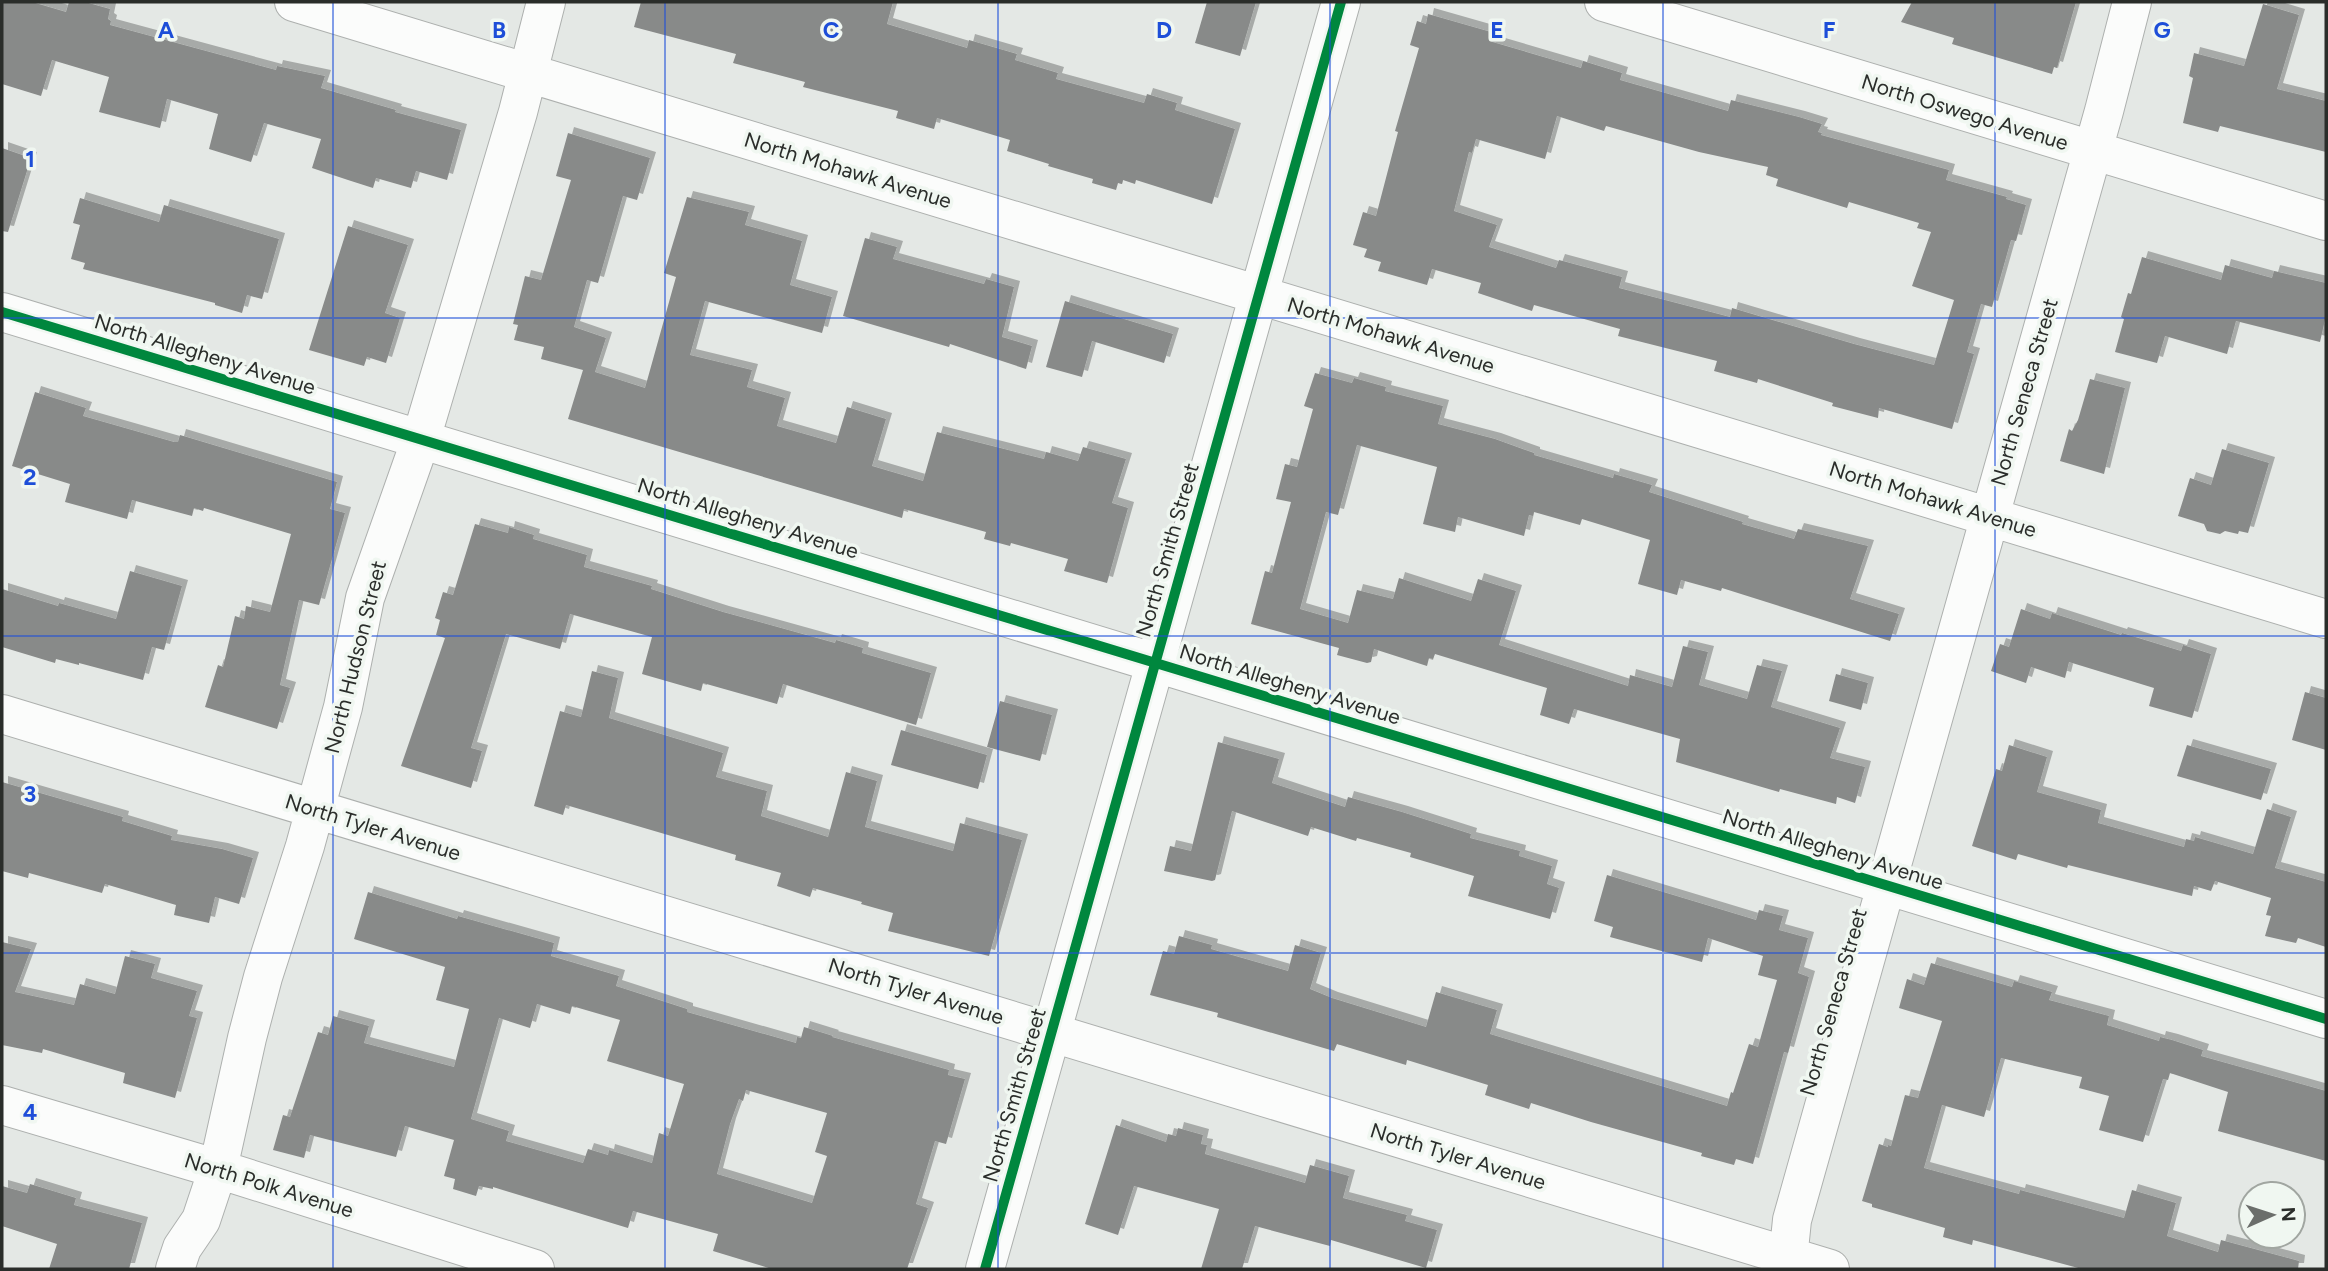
<svg xmlns="http://www.w3.org/2000/svg" width="2328" height="1271" viewBox="0 0 2328 1271" font-family="Figtree,sans-serif">
  <style>
    .building { fill: #888a89; fill-rule: evenodd; filter: url(#shadow) }
    .lines { fill: none; stroke-linecap: round; stroke-linejoin: round }
    .minor-casing { stroke: #adb0ae; stroke-width: 40 }
    .minor { stroke: #fbfcfb; stroke-width: 38 }
    .cycleway-casing { stroke: #f0f7f1; stroke-width: 15 }
    .cycleway { stroke: #00873e; stroke-width: 10 }
    .grid { fill: none; stroke: #1d4ed8; stroke-width: 2; stroke-opacity: 0.55 }
    .labels { text-anchor: middle; dominant-baseline: central; stroke-width: 7; stroke-linejoin: round; paint-order: stroke }
    .street-label { font-size: 21px; fill: #2a2d2a; stroke: #f0f7f1 }
    .grid-label { font-size: 23px; text-anchor: middle; font-weight: bold; fill: #1d4ed8; stroke: #f0f7f1; stroke-width: 7; stroke-linejoin: round; paint-order: stroke }
  </style>
  <defs>
    <filter id="shadow"><feDropShadow dx="6" dy="-6" stdDeviation="0" flood-color="#0004"/></filter>
  </defs>
  <rect width="100%" height="100%" fill="#e4e8e5"/>
  <path class="building" d="M2,2H32L66,12L69,2H85L110,9L108,19L111,21L110,25L276,70L277,66L325,76L321,88L396,110L395,112L461,130L447,180L416,171L411,188L376,178L373,188L348,180L312,168L321,139L264,123L251,162L209,149L218,114L167,99L160,128L99,112L109,77L52,60L41,96L2,84Z
    M641,2H893L887,24L967,48L969,40L1017,54L1015,60L1058,73L1056,79L1144,103L1147,94L1177,103L1175,110L1235,129L1212,204L1136,180L1135,184L1123,180L1122,184L1118,183L1116,190L1092,183L1093,179L1048,166L1049,164L1007,151L1010,140L937,118L934,129L896,118L898,111L803,87L805,82L733,63L736,54L634,27Z
    M1207,2H1256L1240,56L1195,43Z
    M1912,2H2076L2057,68L2054,67L2052,74L1952,44L1954,38L1901,22Z
    M2263,4L2299,15L2277,89L2326,101V152L2220,126L2218,132L2183,123L2193,78L2189,76L2194,53L2244,66Z
    M1428,14L1491,32L1489,41L1581,68L1583,61L1622,73L1620,80L1728,111L1731,100L1799,117L1822,124L1818,132L1822,133L1821,135L1949,170L1946,180L2007,197L2006,199L2026,205L2016,241L2011,240L1992,307L1981,304L1967,352L1974,354L1952,429L1879,408L1878,418L1832,406L1833,403L1758,379L1757,383L1714,371L1717,361L1618,336L1620,329L1534,305L1532,311L1478,293L1481,283L1432,269L1427,285L1378,271L1381,262L1364,257L1367,249L1353,245L1363,212L1376,216L1398,132L1395,131L1419,48L1410,45L1417,21L1426,24ZM1557,116L1604,131L1606,126L1699,152L1768,167L1766,175L1778,179L1776,186L1847,208L1849,202L1919,223L1917,228L1931,232L1912,286L1954,300L1934,365L1854,344L1732,308L1730,317L1619,288L1622,277L1559,260L1556,268L1489,247L1497,225L1454,211L1469,152L1472,153L1476,139L1545,159Z
    M568,133L650,158L637,200L623,196L598,283L587,280L574,327L606,338L595,372L645,388L676,277L664,273L687,197L749,212L745,225L802,241L790,285L832,297L822,333L705,301L690,355L752,370L747,387L785,398L777,426L836,443L847,407L886,419L872,466L923,481L937,432L1044,459L1046,452L1078,461L1083,447L1126,459L1112,503L1128,508L1107,583L1064,571L1068,559L1011,543L1010,546L984,539L986,532L904,509L902,518L568,419L583,370L541,359L544,347L514,340L518,325L513,324L525,276L541,280L571,180L556,176Z
    M2,148L31,158L8,232L2,231Z
    M80,198L159,222L164,205L279,239L262,299L247,295L242,313L215,305V303L83,269L85,263L71,259L80,225L73,223Z
    M348,226L408,245L385,313L400,318L386,363L367,357L364,366L309,350Z
    M865,238L897,247L893,259L984,284L986,279L1014,287L1002,337L1032,346L1026,369L950,344L949,347L843,316Z
    M2142,257L2221,280L2225,265L2272,278L2274,271L2326,283V315L2320,342L2236,321L2227,354L2165,336L2157,363L2115,352L2124,319L2121,317L2128,293L2131,294Z
    M1065,301L1173,334L1164,363L1092,341L1082,377L1046,367Z
    M1315,373L1352,383L1354,378L1386,387L1385,391L1443,406L1438,424L1495,439L1534,453V455L1613,478L1614,474L1652,485L1649,492L1743,522L1742,524L1794,539L1798,529L1868,546L1850,599L1899,614L1890,641L1722,588L1721,591L1681,580L1677,595L1638,584L1650,540L1582,519L1580,525L1534,512L1533,516L1529,515L1524,536L1458,517L1455,532L1423,524L1437,467L1357,445L1338,515L1326,512L1300,609L1348,623L1357,590L1393,599L1399,578L1471,601L1478,579L1516,591L1499,645L1628,686L1630,675L1672,687L1683,646L1708,652L1699,685L1747,699L1757,665L1782,671L1771,707L1840,728L1830,758L1865,767L1855,803L1837,797L1836,804L1780,789L1779,792L1676,762L1680,739L1574,709L1569,724L1540,715L1547,688L1435,654L1433,659L1429,658L1427,666L1374,649L1371,662L1367,663L1337,655L1339,648L1251,624L1265,571L1272,573L1291,502L1276,499L1285,464L1297,467L1313,409L1304,406Z
    M2090,379L2125,388L2104,474L2060,461L2069,429L2072,431L2078,420Z
    M35,392L86,408L83,416L174,442H178L180,435L337,482L330,509L345,513L319,605L299,600L280,685L290,688L277,729L205,707L218,665L223,667L235,616L244,619L246,606L270,612L291,534L204,508L203,511L194,508L192,516L132,500L127,519L65,502L70,484L12,466Z
    M2222,449L2269,463L2248,533L2239,531L2238,534L2225,531L2220,534L2207,531L2204,524L2178,516L2190,478L2211,485Z
    M475,524L508,533L509,527L534,535L533,539L587,555L584,567L652,586L651,589L723,612L835,643L836,640L863,648L862,653L931,673L916,725L783,684L777,704L703,683L701,691L642,674L652,637L570,614L560,649L506,634L471,748L482,751L471,788L401,766L445,638L436,635L440,620L435,618L443,592L453,595Z
    M130,571L182,586L164,650L152,647L143,680L79,663V665L56,659L55,663L2,647V589L58,606L59,603L116,619Z
    M2021,609L2050,619L2052,613L2121,635L2122,633L2181,651L2183,645L2211,654L2192,718L2149,706L2154,688L2069,662L2065,678L2031,667L2026,683L1991,671L2000,644L2009,647Z
    M592,671L618,678L609,718L723,753L716,777L767,791L761,816L828,837L846,772L877,781L865,827L953,851L960,823L1022,840L989,956L888,931L893,913L861,904L862,902L813,888L810,897L777,886L781,873L735,860L736,855L566,805L563,815L534,806L560,711L581,717Z
    M1836,674L1868,683L1861,710L1829,701Z
    M2305,692L2326,698V750L2292,740Z
    M1000,701L1052,715L1040,761L987,747Z
    M901,730L987,755L978,789L891,765Z
    M1218,742L1279,759L1272,783L1345,807L1348,797L1402,812L1471,834L1470,838L1520,851L1519,856L1552,866L1547,884L1559,888L1550,919L1468,896L1474,876L1410,857L1411,853L1357,838L1356,841L1311,827L1308,836L1232,811L1215,880L1212,881L1164,871L1170,846L1191,851Z
    M2009,745L2047,757L2037,792L2101,810L2098,823L2184,847L2186,839L2194,841L2195,837L2253,854L2267,809L2291,817L2275,868L2326,882V947L2298,938L2296,943L2265,936L2271,916L2266,915L2271,898L2215,881L2211,891L2194,886L2192,896L2068,865L2067,868L2018,854L2016,860L1972,846L1996,769L2002,771Z
    M2187,745L2271,769L2261,800L2177,776Z
    M2,782L123,817L122,821L172,836L171,840L222,849L253,858L239,904L215,897L209,923L174,915L176,905L105,884L102,893L29,873L28,878L2,871Z
    M1607,875L1756,920L1759,910L1783,916L1779,930L1808,938L1798,973L1809,977L1788,1053L1784,1052L1753,1164L1736,1159L1734,1165L1701,1156L1702,1153L1591,1122L1531,1103L1529,1109L1485,1095L1488,1085L1407,1060L1406,1065L1337,1044L1334,1051L1217,1017L1218,1013L1150,995L1163,951L1174,954L1179,936L1212,945L1211,949L1288,971L1295,945L1321,953L1310,989L1332,998L1426,1027L1436,992L1497,1010L1490,1034L1727,1106L1731,1092L1733,1093L1749,1044L1758,1047L1777,980L1758,975L1763,956L1708,938L1702,962L1610,937L1613,927L1594,921Z
    M368,892L457,919L458,916L554,943L551,956L619,976L616,986L687,1009V1012L796,1043L797,1037L801,1038L804,1027L833,1036L832,1037L949,1070L948,1075L965,1079L946,1144L935,1141L916,1204L928,1208L907,1269H772L713,1251L718,1234L633,1211L628,1228L493,1187V1189L479,1186L476,1196L453,1189L455,1179L444,1176L454,1140L405,1126L396,1157L310,1135L304,1158L273,1150L283,1115L290,1117L318,1032L328,1035L333,1016L369,1026L364,1043L454,1067L469,1009L436,1000L445,967L354,939ZM537,1004L570,1014L572,1006L620,1020L607,1061L684,1084L668,1136L659,1133L652,1163L609,1150L608,1155L588,1149L583,1163L506,1141L509,1131L471,1119L499,1018L530,1028ZM746,1090L827,1113L815,1152L827,1156L812,1203L717,1174L730,1124L739,1099L743,1101Z
    M2,942L31,949L15,992L74,1005L80,984L115,994L125,956L155,964L151,978L197,991L189,1016L197,1018L175,1098L123,1083L125,1073L43,1049L42,1053L2,1045Z
    M1931,963L2012,987L2014,981L2052,992L2049,1000L2109,1016L2107,1025L2159,1041L2160,1037L2172,1040L2203,1050L2201,1056L2326,1091V1161L2218,1131L2228,1092L2170,1073L2168,1080L2163,1079L2143,1142L2099,1130L2109,1096L2079,1088L2082,1077L2001,1058L1984,1117L1942,1105L1924,1168L2019,1194L2020,1190L2124,1218L2132,1190L2176,1203L2167,1236L2218,1252L2221,1240L2299,1261L2298,1269H2082L1973,1240L1972,1245L1943,1237L1945,1228L1872,1207V1204L1862,1201L1879,1144L1888,1147V1145L1891,1146L1905,1095L1918,1098L1942,1021L1899,1008L1907,979L1924,985Z
    M1116,1125L1166,1142L1168,1134L1176,1136L1178,1128L1203,1135L1201,1144L1207,1145L1205,1154L1305,1183L1310,1165L1349,1176L1343,1198L1407,1215L1405,1221L1437,1230L1426,1268L1331,1240L1330,1246L1255,1226L1242,1269H1201L1219,1209L1134,1186L1118,1235L1085,1224Z
    M30,1184L76,1198L74,1205L142,1223L129,1269H49L57,1244L2,1226V1186L27,1193Z"/>
  <g class="lines">
    <defs>
      <path id="minor" d="M294,2L2326,619
        M1604,2L2326,221
        M2,312L2326,1019
        M2,714L1830,1269
        M2,1105L218,1169L535,1269
        M175,1269L182,1248L201,1220L218,1169L247,1038L263,977L305,846L343,707L365,598L421,439L518,112L546,2
        M985,1269L1341,2
        M1787,1269L1792,1220L2104,111L2132,2"/>
    </defs>
    <use href="#minor" class="minor-casing"/>
    <use href="#minor" class="minor"/>
    <defs>
      <path id="cycleway" d="M2,312L2326,1019
        M985,1269L1341,2"/>
    </defs>
    <use href="#cycleway" class="cycleway-casing"/>
    <use href="#cycleway" class="cycleway"/>
  </g>
  <path class="grid" d="M333,2V1269M665,2V1269M998,2V1269M1330,2V1269M1663,2V1269M1995,2V1269M2,318H2326M2,636H2326M2,953H2326"/>
  <g class="labels">
    <g class="street-label">
      <text transform="translate(1965 112) rotate(17)">North Oswego Avenue</text>
      <text transform="translate(848 170) rotate(17)">North Mohawk Avenue</text>
      <text transform="translate(1391 335) rotate(17)">North Mohawk Avenue</text>
      <text transform="translate(205 354) rotate(17)">North Allegheny Avenue</text>
      <text transform="translate(2024 392) rotate(-74)">North Seneca Street</text>
      <text transform="translate(1933 499) rotate(17)">North Mohawk Avenue</text>
      <text transform="translate(748 518) rotate(17)">North Allegheny Avenue</text>
      <text transform="translate(1167 550) rotate(-74)">North Smith Street</text>
      <text transform="translate(355 657) rotate(-76)">North Hudson Street</text>
      <text transform="translate(1290 684) rotate(17)">North Allegheny Avenue</text>
      <text transform="translate(373 827) rotate(17)">North Tyler Avenue</text>
      <text transform="translate(1833 849) rotate(17)">North Allegheny Avenue</text>
      <text transform="translate(916 991) rotate(17)">North Tyler Avenue</text>
      <text transform="translate(1833 1002) rotate(-74)">North Seneca Street</text>
      <text transform="translate(1014 1095) rotate(-74)">North Smith Street</text>
      <text transform="translate(1458 1156) rotate(17)">North Tyler Avenue</text>
      <text transform="translate(269 1185) rotate(17)">North Polk Avenue</text>
    </g>
  </g>
  <g class="grid-label">
    <text x="166" y="38">A</text>
    <text x="499" y="38">B</text>
    <text x="831" y="38">C</text>
    <text x="1164" y="38">D</text>
    <text x="1497" y="38">E</text>
    <text x="1829" y="38">F</text>
    <text x="2162" y="38">G</text>
    <text x="30" y="167">1</text>
    <text x="30" y="485">2</text>
    <text x="30" y="802">3</text>
    <text x="30" y="1120">4</text>
  </g>
  <rect width="2328" height="1271" fill="none" stroke="#2a2d2a" stroke-width="7"/>
  <g transform="translate(2272 1215) rotate(87)"><circle r="33" fill="#f0f7f1" stroke="#a1a6a1" stroke-width="2"/>
  <path d="M0-5L12 26L0 18L-12 26Z" fill="#6b6e6b"/>
  <text y="-10" font-size="19" font-weight="bold" text-anchor="middle" fill="#2a2d2a">N</text>
  </g>
</svg>
